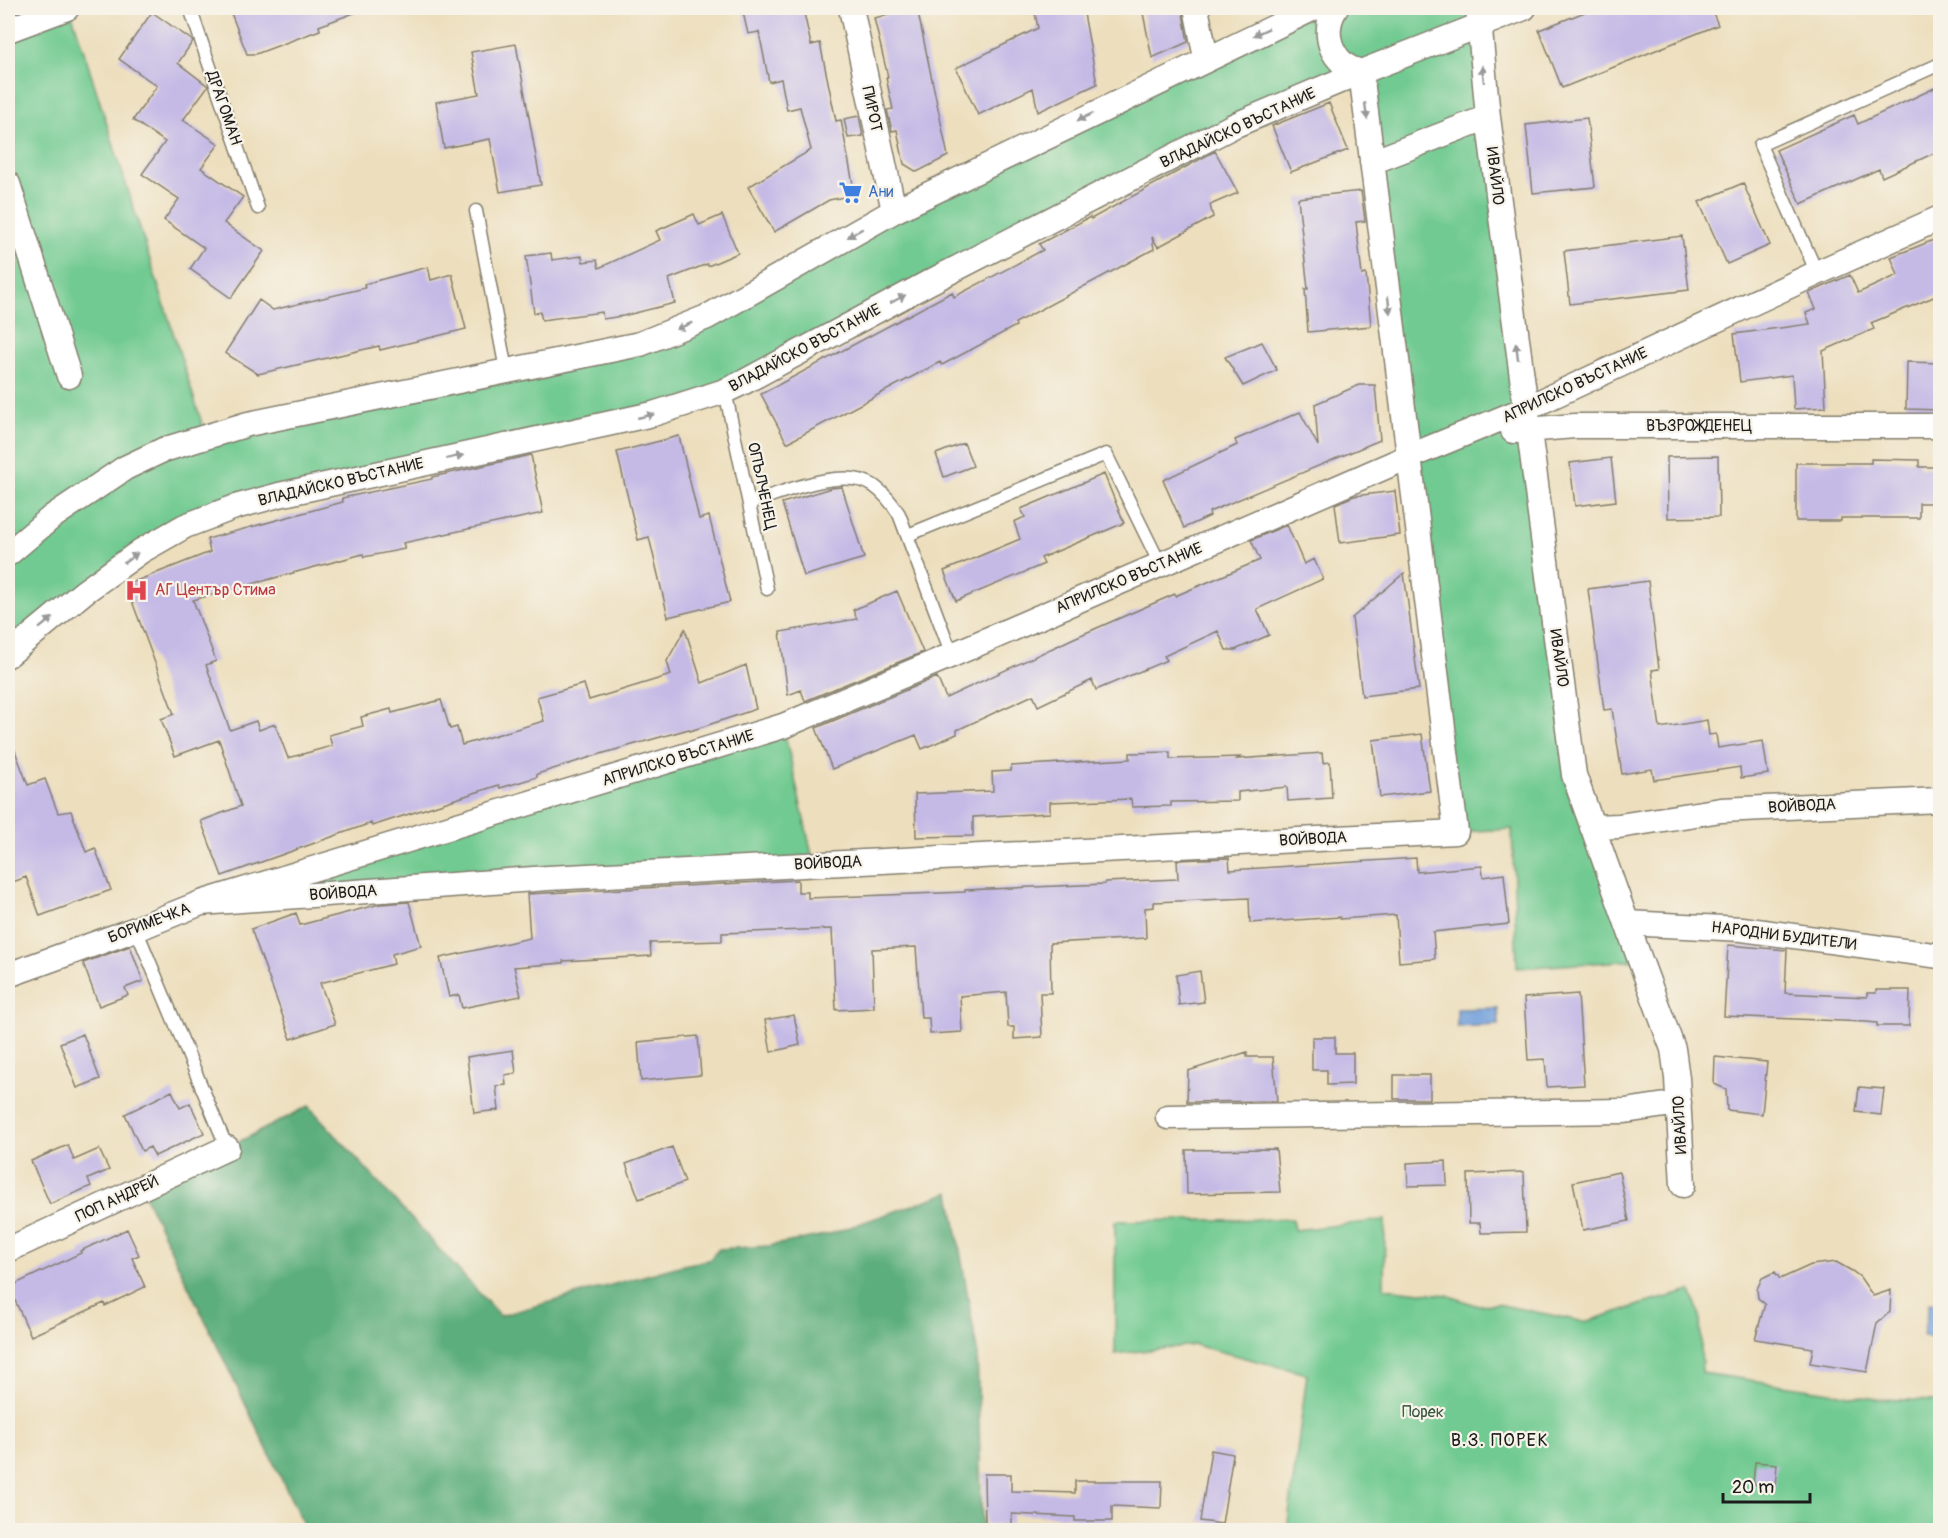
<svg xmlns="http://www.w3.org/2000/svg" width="1948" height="1538" viewBox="0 0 1948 1538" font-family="Pangolin,sans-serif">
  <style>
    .green { fill: #71ca91; stroke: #467356; stroke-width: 1.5 }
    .forest { fill: #5cae7b; stroke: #3c654c; stroke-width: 1.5 }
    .water { fill: #72a0db; stroke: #475e7c; stroke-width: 1.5 }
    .building { fill: #c5bae6 }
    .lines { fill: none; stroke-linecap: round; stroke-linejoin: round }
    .service-casing { stroke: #847e6d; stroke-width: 15 }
    .minor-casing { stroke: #847e6d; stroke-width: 27 }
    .service { stroke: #fff; stroke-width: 12 }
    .minor { stroke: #fff; stroke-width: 24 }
    .oneway { fill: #999 }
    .labels { text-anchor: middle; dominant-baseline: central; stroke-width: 4.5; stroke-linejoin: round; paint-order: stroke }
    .street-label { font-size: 16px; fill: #1c1c1c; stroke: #f7f3e8 }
    .shop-label { font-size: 16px; fill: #366cbe; stroke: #f7f3e8; text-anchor: start }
    .health-label { font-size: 16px; fill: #be3a42; stroke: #f7f3e8; text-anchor: start }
    .park-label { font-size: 16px; fill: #3a5945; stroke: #f7f3e8 }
    .neighbourhood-label { font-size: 18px; letter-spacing: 1.5px; fill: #1c1c1c; stroke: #f7f3e8 }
  </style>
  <rect width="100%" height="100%" fill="#f7f3e8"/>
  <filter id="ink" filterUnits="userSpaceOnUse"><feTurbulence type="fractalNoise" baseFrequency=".0167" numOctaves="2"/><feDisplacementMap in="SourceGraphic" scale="12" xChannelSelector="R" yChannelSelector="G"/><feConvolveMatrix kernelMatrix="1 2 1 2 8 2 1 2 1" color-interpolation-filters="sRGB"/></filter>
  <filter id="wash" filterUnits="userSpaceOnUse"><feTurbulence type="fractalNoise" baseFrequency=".008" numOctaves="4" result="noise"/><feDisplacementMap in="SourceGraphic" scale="24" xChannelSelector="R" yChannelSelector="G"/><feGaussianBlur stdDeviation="1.35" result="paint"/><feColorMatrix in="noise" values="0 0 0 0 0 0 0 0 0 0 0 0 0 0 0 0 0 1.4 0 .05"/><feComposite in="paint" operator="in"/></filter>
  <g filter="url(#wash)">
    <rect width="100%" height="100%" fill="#eddfbe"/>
    <path class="green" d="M8,8H70L206,436L640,344L1314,8H1524L1479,27L1525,409L1460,437L1528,430L1574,775L1640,960L1517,968L1512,829L1456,832L1361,73L744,382L185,526L8,655Z
      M783,726L814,864L201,903Z
      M1292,1219L1294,1230L1385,1220L1384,1288L1447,1295L1475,1305L1497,1304L1585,1322L1646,1303L1691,1291L1700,1316L1702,1373L1877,1399L1940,1401V1530H1287L1307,1374L1195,1345L1115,1354V1221Z"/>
    <path class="forest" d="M309,1106L500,1316L683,1265L709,1260L719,1249L769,1246L830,1234L950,1192L977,1350L982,1530H306L141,1188L227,1148Z"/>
    <path class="water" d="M1498,1008L1499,1025L1457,1027V1009Z
      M1929,1303L1940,1305V1339L1923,1336Z"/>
    <g id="blocks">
      <path class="building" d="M229,8H362V10L319,26L320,30L256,54H247Z
        M742,8H803L811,45L820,43L836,121L841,120L855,195L829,200L774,232L748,187L811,150L800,107L787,110L781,79L769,82L759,32L748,34Z
        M917,8L948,156L917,172L904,164L897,130L892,131L887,110L893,109L886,78L888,77L874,18Z
        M1034,8H1083L1097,84L1038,112L1033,88L978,115L956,68L1038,28Z
        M1142,8H1182L1188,42L1152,58Z
        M1595,8H1711L1718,25L1562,88L1539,30Z
        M152,12L193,41L178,63L208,86L183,120L219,144L201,168L243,197L224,223L264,251L231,298L190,269L204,248L164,220L179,199L142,174L165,142L133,120L157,86L119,59Z
        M516,44L541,185L500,192L490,139L444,148L436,102L479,94L471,52Z
        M1941,85V150L1882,177L1879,169L1801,204L1776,150L1854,115L1858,124Z
        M1329,103L1348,150L1291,172L1272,126Z
        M859,116L863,136L848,138L844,119Z
        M1587,118L1595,187L1533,193L1526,125Z
        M1215,151L1238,193L1210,205L1213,217L1158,247L1152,237L1154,249L1015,323L1016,326L942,365L940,362L787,443L761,394L952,292L954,297L1043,250L1039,244L1090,217L1091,219Z
        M1743,183L1770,245L1727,264L1699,202Z
        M1361,191L1365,221L1356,222L1362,275L1366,274L1371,326L1308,332L1305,289H1308L1298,198Z
        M694,214L699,225L722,215L738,253L708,266L707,264L669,279L675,303L623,316L603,319L602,312L542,320L540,312L534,313L526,256L551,253L552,260L582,256L583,262L597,260L599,268L660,240L656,231Z
        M1682,236L1689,290L1570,304L1564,251Z
        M1941,237V294L1871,323L1874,329L1823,351L1826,407L1794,409L1792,375L1740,382L1734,334L1810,324L1806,313L1816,309L1809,293L1850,275L1858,293L1898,275L1891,257Z
        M428,267L431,280L452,274L466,329L380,350L379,346L258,374L225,353L259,300L273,310L365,288L364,284Z
        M1262,342L1277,370L1243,386L1225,357Z
        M1907,362L1941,363V410L1906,409Z
        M1359,385H1375L1380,440L1209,512L1210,516L1184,528L1163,480L1237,445L1235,440L1300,412L1318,446L1315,404Z
        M679,436L699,519L709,516L730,602L668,617L649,537L638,540L617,452Z
        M964,443L973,466L944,477L936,454Z
        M531,455L543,513L403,543L405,549L364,557L363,554L193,600L216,661L206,665L230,730L256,721L259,730L275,724L288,758L332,746L329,735L363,726L361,717L391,709L392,713L441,700L450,729L457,727L462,745L544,721L537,697L584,684L589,700L671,675L667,661L685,629L702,683L746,665L756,709L690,731L689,729L604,753L537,774V777L500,788L499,785L372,826L371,823L222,876L201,821L241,806L219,740L175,756L161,719L174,714L126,585L210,552L207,539L343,502L342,498L432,479V477Z
        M1718,456L1719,517L1668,518L1667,457Z
        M1611,458L1616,501L1575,506L1570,463Z
        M1871,459L1919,460V467H1941V503H1919V518H1841V521H1796V463H1871Z
        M1104,474L1124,523L1041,558L1044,564L956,601L944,571L1020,539L1014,522L1025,517L1021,509Z
        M842,487L864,558L804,576L782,503L831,488Z
        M1395,491L1400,535L1340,543L1335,504L1354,496Z
        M1287,525L1304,564L1314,559L1323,579L1257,609L1269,635L1235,650H1226L1218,631L1164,656L1167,660L1096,690L1092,680L1038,706L1033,695L957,730V734L922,749L916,735L832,769L816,728L937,677L946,698L1074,638L1175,594V596L1260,560L1251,540Z
        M1404,573L1419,689L1362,696L1352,618Z
        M1648,581L1659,669L1652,670L1660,728L1707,720L1709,735L1716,734L1718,748L1763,741L1768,774L1741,778L1740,767L1654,780L1652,769L1622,774L1612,709L1604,710L1588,589Z
        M897,591L923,652L805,701L801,690L788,695L780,632L857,619L853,610Z
        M1422,734L1430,791L1380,797L1373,740Z
        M8,738H10L28,785L45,779L58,813L71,811L86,852L95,848L111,890L40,916L26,877L8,884Z
        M1170,752V759L1240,757L1237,759L1322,753L1323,763L1330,762L1332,798L1288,801L1287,787L1238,792V801L1171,802V806L1132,807L1131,799L1050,802V813L973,817V836L916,837L915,794L993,791L992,772L1011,771V766L1130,759V753Z
        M1229,858L1230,870L1416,858L1417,872L1482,866L1483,877L1504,874L1509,924L1433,932L1435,959L1399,962L1396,915L1340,919V917L1250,923L1249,898L1154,902V907L1145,908L1146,938L1050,943L1051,993H1040L1042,1037L1014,1039V1027H1008L1006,992L960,996L962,1032L930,1034L929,1018H921L916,947L872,949L874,1008L836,1010L832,929L722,933V941L650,943L651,956L563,961V963L514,967L521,996L462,1008L459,995L449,997L440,958L530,938L527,894L798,880V892H808V898L965,892V890L1105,884V882L1178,879L1177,860Z
        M409,902L421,946L392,954L394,964L320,983L335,1024L291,1039L251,929L296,913L300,925L380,904Z
        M1728,945L1787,950L1785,993L1867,997V993H1876V990H1910L1909,1026H1877V1023L1866,1022L1724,1016Z
        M130,946L143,981L125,988L128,995L99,1006L83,963Z
        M1200,971L1204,1002L1179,1005L1176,975Z
        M1578,994L1584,1085L1547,1087L1545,1059L1528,1060L1524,998Z
        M794,1015L800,1045L771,1052L765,1020Z
        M83,1034L100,1079L77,1088L60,1043Z
        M698,1036L701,1075L641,1081L638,1042Z
        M1312,1037H1335V1053H1353V1084L1327,1085V1070H1312Z
        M513,1050L516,1073L505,1075L506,1085L496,1086L499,1110L474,1113L467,1057Z
        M1247,1052V1057H1273L1277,1101L1187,1102L1188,1071Z
        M1715,1057L1767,1062L1762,1114L1727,1110L1726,1089L1714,1084Z
        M1394,1075H1430V1099H1394Z
        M1859,1087L1884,1089L1881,1115L1856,1112Z
        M172,1091L180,1108L190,1103L204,1133L155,1156L150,1147L142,1151L125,1114Z
        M68,1145L74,1160L99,1149L109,1170L88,1179L91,1186L50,1204L31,1161Z
        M672,1147L685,1182L639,1199L626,1164Z
        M1276,1149L1280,1192L1187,1194L1186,1150Z
        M1446,1161L1447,1185L1408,1186L1407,1163Z
        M1524,1172L1526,1232L1481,1233L1480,1223H1469L1468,1174Z
        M1619,1172L1629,1221L1583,1230L1573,1182Z
        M127,1229L139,1255L132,1258L145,1287L105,1306L104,1303L31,1336L9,1287L81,1253L80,1251Z
        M1836,1262L1852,1271L1860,1277L1873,1296L1891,1290L1890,1312L1877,1323L1867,1372L1810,1363L1813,1348L1755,1339L1765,1304L1758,1298L1757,1289L1762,1278L1775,1272L1780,1279L1811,1265Z
        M1211,1450L1233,1454L1222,1524L1200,1521Z
        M1755,1462L1777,1464L1775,1487L1753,1484Z
        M984,1474H1011V1491L1075,1493V1481H1162L1161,1508L1112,1506V1521H1075V1517L1012,1514V1524L985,1525Z"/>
    </g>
  </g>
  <g filter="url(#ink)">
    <use href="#blocks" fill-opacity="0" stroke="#847e6d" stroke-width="1.5"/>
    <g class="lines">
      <defs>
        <path id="service" d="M190,8L258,208
          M476,211L506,370
          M1817,273L1760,145L1940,64
          M725,391L767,589
          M749,503C782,493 844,465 874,486C885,494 892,503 899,514L952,655
          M908,535L1106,454L1160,564
          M136,929L227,1148"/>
        <path id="minor" d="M851,8L894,211
          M1196,8L1206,58
          M1478,8L1488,117L1574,775L1640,960L1673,1049L1677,1078L1683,1185
          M8,30L67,8
          M1372,162L1488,117
          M8,184L69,376
          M1513,431L1575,426H1940
          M8,554L52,517L125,468L163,450L248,424L640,344L707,317L894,211L1314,8
          M8,655L84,592L141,551L185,526L235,507L279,495L653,414L725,391L744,382L928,283L1233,126L1361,72L1524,8
          M1592,827L1619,826L1721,810L1940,800
          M201,903L548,878L1456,832L1361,72C1355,70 1348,68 1344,64C1327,50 1324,26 1336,8
          M1627,923L1742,929L1940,956
          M8,975L136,929L201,903L783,726L952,655L1408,457L1525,409L1817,273L1940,218
          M1168,1117L1625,1111L1679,1103
          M8,1250L227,1148"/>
      </defs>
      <use href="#service" class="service-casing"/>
      <use href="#minor" class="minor-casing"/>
      <use href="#service" class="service"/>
      <use href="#minor" class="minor"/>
    </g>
    <defs><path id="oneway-solid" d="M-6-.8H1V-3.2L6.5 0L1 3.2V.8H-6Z" transform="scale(1.5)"/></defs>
    <g class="oneway">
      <use href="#oneway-solid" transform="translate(1261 32) rotate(155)"/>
      <use href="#oneway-solid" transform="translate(1483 74) rotate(-96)"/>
      <use href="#oneway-solid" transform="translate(1366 111) rotate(83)"/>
      <use href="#oneway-solid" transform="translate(1085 117) rotate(154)"/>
      <use href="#oneway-solid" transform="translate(855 233) rotate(150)"/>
      <use href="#oneway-solid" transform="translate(898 299) rotate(-28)"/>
      <use href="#oneway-solid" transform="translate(1389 305) rotate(83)"/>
      <use href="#oneway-solid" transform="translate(684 326) rotate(158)"/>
      <use href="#oneway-solid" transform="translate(1517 351) rotate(-97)"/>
      <use href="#oneway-solid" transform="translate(646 416) rotate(-13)"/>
      <use href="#oneway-solid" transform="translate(455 457) rotate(-12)"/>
      <use href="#oneway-solid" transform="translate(131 558) rotate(-36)"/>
      <use href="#oneway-solid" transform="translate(46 623) rotate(-39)"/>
    </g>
  </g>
  <defs>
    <symbol id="supermarket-bare" viewBox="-9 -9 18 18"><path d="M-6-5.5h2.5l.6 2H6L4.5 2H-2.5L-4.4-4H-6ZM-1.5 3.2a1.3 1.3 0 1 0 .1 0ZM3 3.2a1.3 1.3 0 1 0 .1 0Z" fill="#3f7fe0" stroke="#f7f3e8" stroke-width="2.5" paint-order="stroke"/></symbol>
    <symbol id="hospital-bare" viewBox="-9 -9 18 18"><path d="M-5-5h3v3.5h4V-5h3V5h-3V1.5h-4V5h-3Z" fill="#e0444e" stroke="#f7f3e8" stroke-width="2.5" paint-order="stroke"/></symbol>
  </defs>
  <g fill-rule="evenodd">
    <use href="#supermarket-bare" x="834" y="176" width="33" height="33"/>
    <use href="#hospital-bare" x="120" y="574" width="33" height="33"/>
  </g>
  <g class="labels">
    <g class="street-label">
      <text transform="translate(224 108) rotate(71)">ДРАГОМАН</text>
      <text transform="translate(872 109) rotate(78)">ПИРОТ</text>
      <text transform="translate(1238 128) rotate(-25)">ВЛАДАЙСКО ВЪСТАНИЕ</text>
      <text transform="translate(1495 176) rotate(83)">ИВАЙЛО</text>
      <text transform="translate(805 348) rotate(-28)">ВЛАДАЙСКО ВЪСТАНИЕ</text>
      <text transform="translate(1575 385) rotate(-25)">АПРИЛСКО ВЪСТАНИЕ</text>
      <text x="1699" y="426">ВЪЗРОЖДЕНЕЦ</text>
      <text transform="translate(341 482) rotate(-13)">ВЛАДАЙСКО ВЪСТАНИЕ</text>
      <text transform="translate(762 486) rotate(78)">ОПЪЛЧЕНЕЦ</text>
      <text transform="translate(1129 578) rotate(-23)">АПРИЛСКО ВЪСТАНИЕ</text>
      <text transform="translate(1559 658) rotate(82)">ИВАЙЛО</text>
      <text transform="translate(678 758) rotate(-17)">АПРИЛСКО ВЪСТАНИЕ</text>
      <text transform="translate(1802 806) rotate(-3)">ВОЙВОДА</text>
      <text transform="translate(1313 839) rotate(-3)">ВОЙВОДА</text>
      <text transform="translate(828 863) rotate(-3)">ВОЙВОДА</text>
      <text transform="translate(343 893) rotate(-4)">ВОЙВОДА</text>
      <text transform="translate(149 923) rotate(-21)">БОРИМЕЧКА</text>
      <text transform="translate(1784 936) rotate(7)">НАРОДНИ БУДИТЕЛИ</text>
      <text transform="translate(1680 1125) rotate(-93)">ИВАЙЛО</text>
      <text transform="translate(117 1199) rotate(-25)">ПОП АНДРЕЙ</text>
    </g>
    <g class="shop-label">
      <text x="868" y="192">Ани</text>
    </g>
    <g class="health-label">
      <text x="155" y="590">АГ Център Стима</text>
    </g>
    <g class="park-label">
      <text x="1423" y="1412">Порек</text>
    </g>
    <g class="neighbourhood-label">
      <text x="1500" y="1440">В.З. ПОРЕК</text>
    </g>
  </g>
  <rect width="1948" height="1538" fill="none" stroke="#f7f3e8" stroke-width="30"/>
  <path d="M1723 1493v9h87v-9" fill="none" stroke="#1c1c1c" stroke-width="3"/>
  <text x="1732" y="1493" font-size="18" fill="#1c1c1c" stroke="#f7f3e8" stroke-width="4.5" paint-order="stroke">20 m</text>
</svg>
